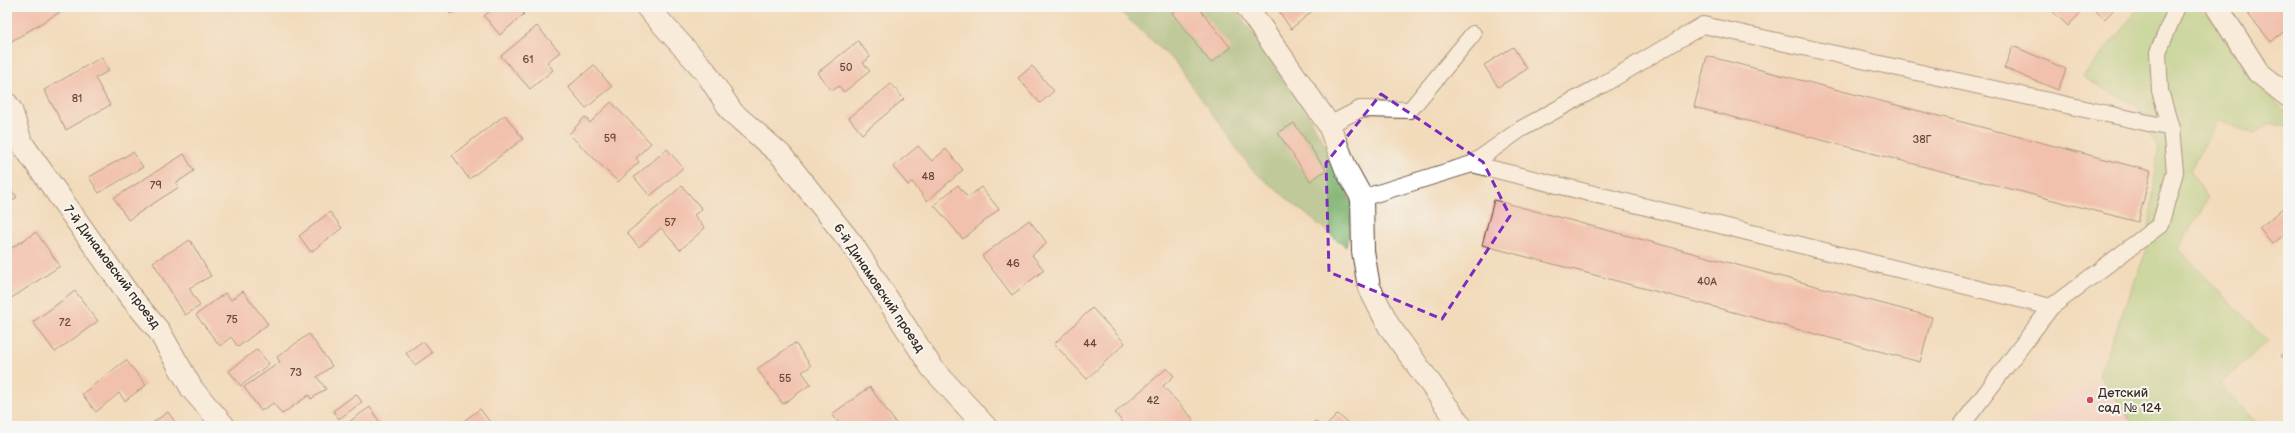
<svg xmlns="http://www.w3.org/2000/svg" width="2295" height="433" viewBox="0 0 2295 433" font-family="'Balsamiq Sans',sans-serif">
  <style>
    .built { fill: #f7cfd1 }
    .green { fill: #a0d281; stroke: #6e7e50 }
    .forest { fill: #80b46f; stroke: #5e6f46 }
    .building { fill: #f0a39d }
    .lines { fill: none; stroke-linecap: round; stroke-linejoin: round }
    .lane-casing { stroke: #564536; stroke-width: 18 }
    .street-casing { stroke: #564536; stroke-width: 24 }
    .lane { stroke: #fff; stroke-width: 16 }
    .street { stroke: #fff; stroke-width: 22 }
    .marked { fill: none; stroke: #7b2cbf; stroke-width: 3; stroke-dasharray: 8 5; stroke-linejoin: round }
    .poi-dot { fill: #d1495b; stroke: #f6f6f2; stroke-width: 1.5 }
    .labels { text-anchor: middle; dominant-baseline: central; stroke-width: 4; stroke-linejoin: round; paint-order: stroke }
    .number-label { font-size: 11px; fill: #68483e }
    .street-label { font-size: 13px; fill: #3b2a1e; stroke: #f6f6f2 }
    .poi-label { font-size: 13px; fill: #3b2a1e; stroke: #f6f6f2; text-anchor: start }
  </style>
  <rect width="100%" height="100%" fill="#f6f6f2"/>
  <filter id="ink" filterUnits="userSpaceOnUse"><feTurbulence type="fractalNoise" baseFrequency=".025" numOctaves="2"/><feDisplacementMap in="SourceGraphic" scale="8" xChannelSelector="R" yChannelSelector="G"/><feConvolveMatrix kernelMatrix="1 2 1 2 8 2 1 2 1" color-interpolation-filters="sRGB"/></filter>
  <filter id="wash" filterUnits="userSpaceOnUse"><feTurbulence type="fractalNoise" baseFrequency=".012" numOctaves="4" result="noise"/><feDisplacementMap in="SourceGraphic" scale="16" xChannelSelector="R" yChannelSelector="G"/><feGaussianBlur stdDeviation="0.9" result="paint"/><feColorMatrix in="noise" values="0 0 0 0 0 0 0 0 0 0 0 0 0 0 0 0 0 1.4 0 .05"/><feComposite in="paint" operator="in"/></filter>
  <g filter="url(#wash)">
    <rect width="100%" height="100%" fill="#f2dbbb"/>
    <path class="built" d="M2099,375L2135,426H2024Z"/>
    <path class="green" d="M2140,7H2200L2210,17L2250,78L2288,114V127L2269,123L2254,134L2218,120L2190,170L2208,199L2178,249L2267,341L2220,384L2259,426H2135L2099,375L2147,249L2158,150L2139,108L2083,77Z"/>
    <path class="forest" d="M1115,7H1234L1289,84L1326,146L1354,208L1346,247L1252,170L1175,62Z"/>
    <g id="blocks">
      <path class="building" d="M11,7H68L7,44V10Z
        M445,7H458L450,14Z
        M495,7H518L524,14L500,35L484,16Z
        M1180,7H1198L1231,48L1211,63L1172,13Z
        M1276,7H1317L1291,29Z
        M2048,7H2086L2068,26Z
        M2091,7H2116L2105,19Z
        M2256,7H2288V28L2271,42L2248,14Z
        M537,26L560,52L547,62L553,70L530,89L501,56Z
        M858,41L870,57L863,63L870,71L844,92L839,86L832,91L817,73Z
        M2013,46L2066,69L2058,90L2004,68Z
        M1513,47L1527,69L1498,87L1484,65Z
        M1707,56L2151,171L2138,222L1694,107Z
        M102,57L109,71L95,78L110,105L66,130L44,90Z
        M594,65L612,87L586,108L568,87Z
        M1032,66L1054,91L1040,103L1018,78Z
        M891,84L904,99L862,134L849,118Z
        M611,102L651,143L636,158L639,162L618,182L569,134L585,117L590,123Z
        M505,115L523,139L469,179L452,155Z
        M1294,123L1326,170L1310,181L1278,133Z
        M918,146L932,161L946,149L963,170L927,201L912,182L908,185L893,167Z
        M667,149L683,168L650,196L634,177Z
        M133,152L143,167L99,193L89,177Z
        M184,154L194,171L176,183L179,187L128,220L114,198Z
        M7,185L17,197L7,205Z
        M958,185L968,198L981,187L999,209L963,239L934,205Z
        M682,186L702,209L694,215L705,228L680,250L661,228L639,247L627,233Z
        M1494,200L1932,317L1920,362L1482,245Z
        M2288,205V240L2284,235L2272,244L2259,228Z
        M330,212L342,228L311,252L299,236Z
        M1029,220L1047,243L1032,255L1044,270L1012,295L982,256Z
        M36,232L60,266L7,301V251Z
        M190,240L211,276L189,288L200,306L185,315L153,262Z
        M75,291L98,321L55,352L33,322Z
        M243,291L268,324L238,347L231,337L220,346L196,315L225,293L231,300Z
        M1092,308L1125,343L1087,379L1054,344Z
        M309,334L332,366L317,377L326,389L311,399L309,395L282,414L273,403L261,411L244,387L280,362L277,357Z
        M423,341L432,353L415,365L406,353Z
        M795,343L811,366L802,372L811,384L783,404L757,369Z
        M2288,347V362L2281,356Z
        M257,349L269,364L241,386L229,371Z
        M126,360L146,385L125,401L119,393L96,412L82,394Z
        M1167,368L1174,376L1163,386L1194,420L1187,426H1126L1115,413Z
        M870,387L898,426H841L832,414Z
        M356,394L362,402L339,419L333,411Z
        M370,407L382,426H343Z
        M480,409L493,426H457Z
        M168,412L178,426H148Z
        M1338,414L1351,426H1326Z
        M1315,421L1321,426H1310Z"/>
    </g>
  </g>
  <g filter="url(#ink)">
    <use href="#blocks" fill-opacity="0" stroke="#564536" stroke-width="1"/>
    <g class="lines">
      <defs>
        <path id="lane" d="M1329,125L1360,109L1410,110L1473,34
          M1472,164L2051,307
          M1362,198L1472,164L1521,129L1602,85L1703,25L2171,128
          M1961,426L2051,307L2160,225L2175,172L2171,128L2160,91L2158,52L2177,7"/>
        <path id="street" d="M647,7L705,71L732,112L781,155L852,244L932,368L985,426
          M1247,7L1329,125L1346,169L1362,198L1363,251L1369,287L1389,326L1461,426
          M2217,7L2258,72L2288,96
          M7,104L11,110L21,142L129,295L159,331L192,389L224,426"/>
      </defs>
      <use href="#lane" class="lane-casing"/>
      <use href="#street" class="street-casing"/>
      <use href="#lane" class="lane"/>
      <use href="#street" class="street"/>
    </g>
  </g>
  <path d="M0 0H2295V433H0ZM1381,94L1483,162L1510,216L1442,319L1329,272L1326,163Z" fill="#f2dbbb" fill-opacity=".55" fill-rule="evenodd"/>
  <path class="marked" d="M1381,94L1483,162L1510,216L1442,319L1329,272L1326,163Z"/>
  <circle class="poi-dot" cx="2090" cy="400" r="4"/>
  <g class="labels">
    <g class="number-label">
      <text x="528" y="59">61</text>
      <text x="846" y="67">50</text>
      <text x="77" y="98">81</text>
      <text x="610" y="138">59</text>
      <text x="1922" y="139">38Г</text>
      <text x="928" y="176">48</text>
      <text x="156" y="185">79</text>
      <text x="670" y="222">57</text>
      <text x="1013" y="263">46</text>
      <text x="1707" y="281">40А</text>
      <text x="232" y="319">75</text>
      <text x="65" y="322">72</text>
      <text x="1090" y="343">44</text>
      <text x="296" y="372">73</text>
      <text x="785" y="378">55</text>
      <text x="1153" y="400">42</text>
    </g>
    <g class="street-label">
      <text transform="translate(112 267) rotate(53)">7-й Динамовский проезд</text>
      <text transform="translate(879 288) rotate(56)">6-й Динамовский проезд</text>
    </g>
    <g class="poi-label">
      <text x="2098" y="393">Детский<tspan x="2098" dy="15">сад № 124</tspan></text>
    </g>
  </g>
  <rect width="2295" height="433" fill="none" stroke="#f6f6f2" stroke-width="24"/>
</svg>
